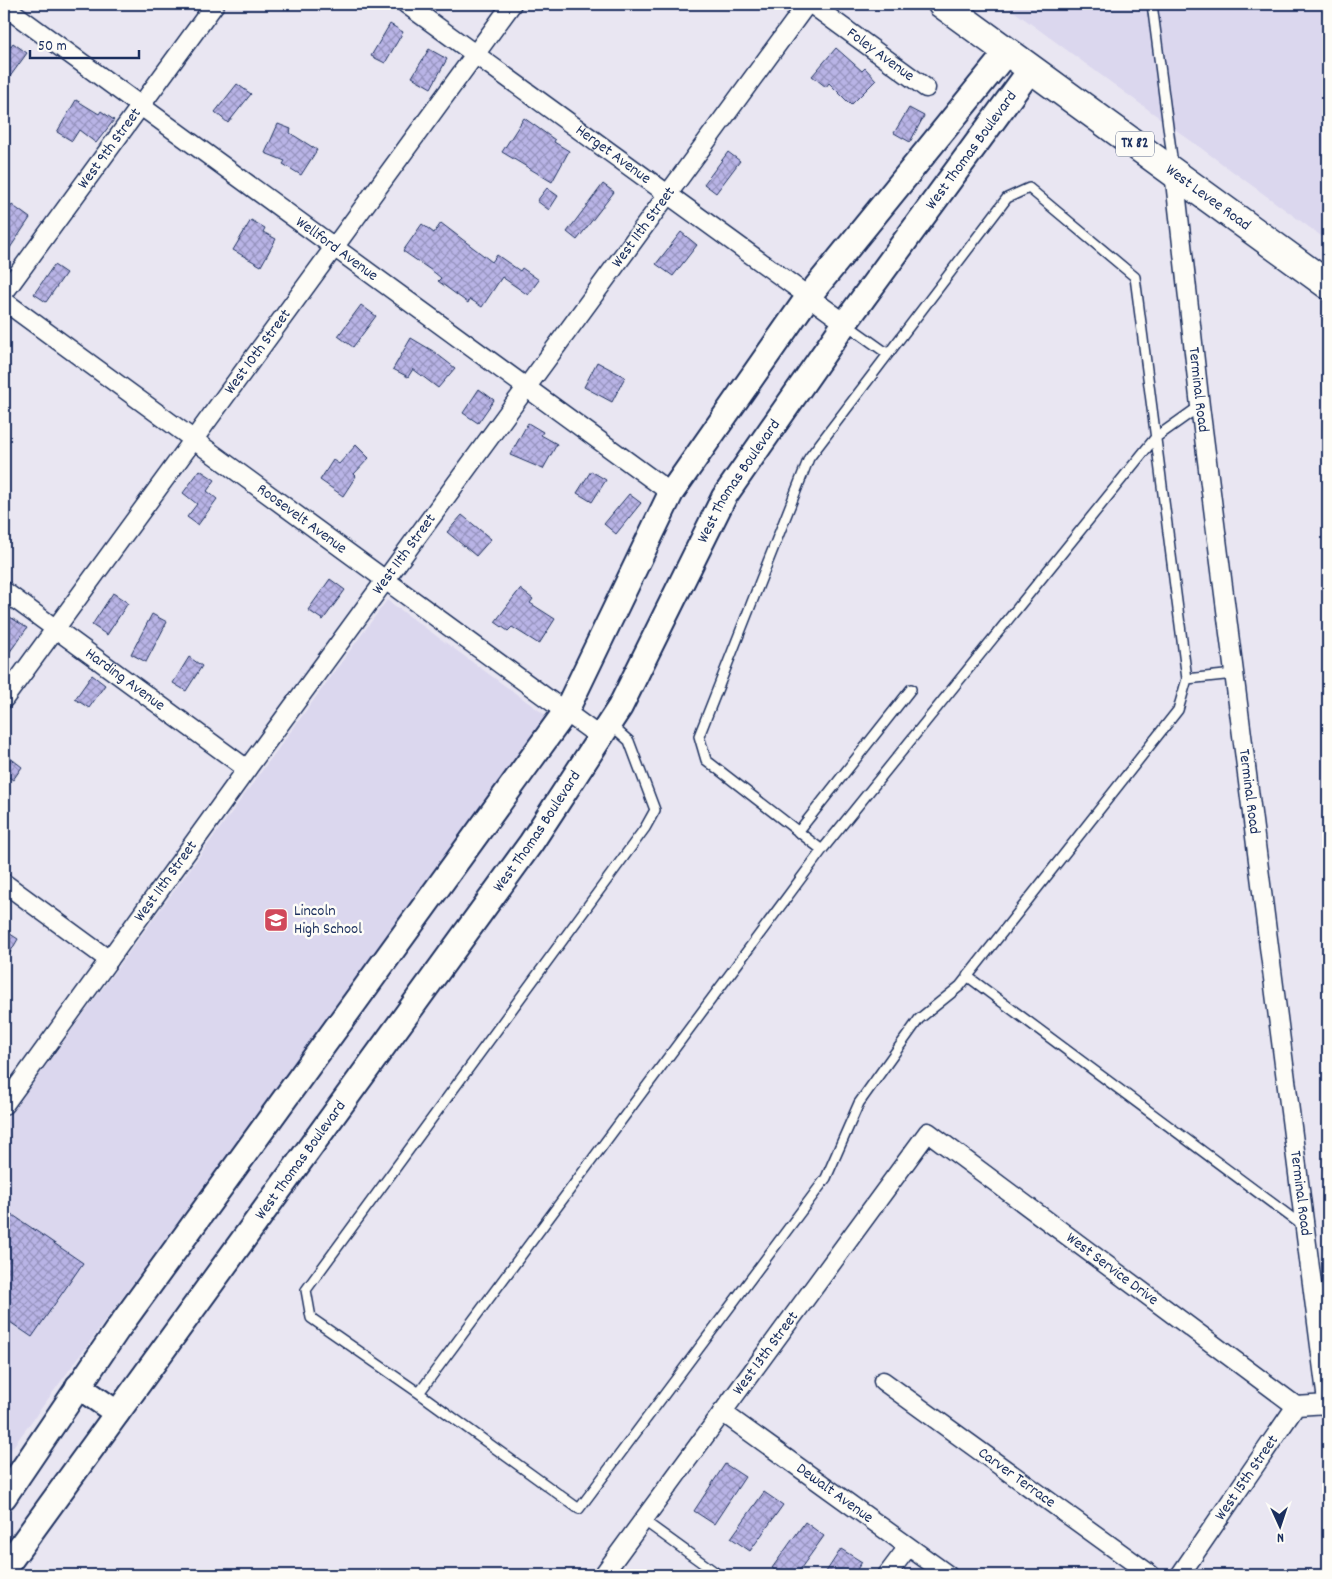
<svg xmlns="http://www.w3.org/2000/svg" width="1332" height="1579" viewBox="0 0 1332 1579" font-family="Dekko,sans-serif">
  <style>
    .built { fill: #dbd7ee }
    .building { fill: url(#building-cross-hatch); stroke: #1b2f5e }
    .lines { fill: none; stroke-linecap: round; stroke-linejoin: round }
    .lane-casing { stroke: #1b2f5e; stroke-width: 12 }
    .street-casing { stroke: #1b2f5e; stroke-width: 21 }
    .secondary-casing { stroke: #1b2f5e; stroke-width: 28 }
    .primary-casing { stroke: #1b2f5e; stroke-width: 31 }
    .lane { stroke: #fdfcf7; stroke-width: 9 }
    .street { stroke: #fdfcf7; stroke-width: 18 }
    .secondary { stroke: #fdfcf7; stroke-width: 24 }
    .primary { stroke: #fdfcf7; stroke-width: 28 }
    .labels { text-anchor: middle; dominant-baseline: central; stroke-width: 5; stroke-linejoin: round; paint-order: stroke }
    .shield { fill: #fdfcf7; stroke: #5f6c8c; stroke-width: 1 }
    .shield-label { font-size: 15px; font-weight: bold; fill: #1b2f5e }
    .street-label { font-size: 16px; fill: #1b2f5e; stroke: #fdfcf7 }
    .poi-label { font-size: 16px; fill: #1b2f5e; stroke: #fdfcf7; text-anchor: start }
  </style>
  <defs>
    <pattern id="building-cross-hatch" width="8" height="8" patternUnits="userSpaceOnUse" patternTransform="scale(1.25)"><rect width="8" height="8" fill="#b9b4e6"/><path d="M0 0l8 8M0 8l8-8" fill="none" stroke="#9693be"/></pattern>
  </defs>
  <rect width="100%" height="100%" fill="#e9e6f2"/>
  <filter id="ink" filterUnits="userSpaceOnUse"><feTurbulence type="fractalNoise" baseFrequency=".02" numOctaves="2"/><feDisplacementMap in="SourceGraphic" scale="10" xChannelSelector="R" yChannelSelector="G"/><feConvolveMatrix kernelMatrix="1 2 1 2 8 2 1 2 1" color-interpolation-filters="sRGB"/></filter>
  <g filter="url(#ink)">
    <path class="built" d="M1004,4H1328V241Z
      M387,600L548,717L4,1459V1123Z"/>
    <path class="building" d="M390,24L403,32L385,63L371,56Z
      M13,43L27,53L4,85V56Z
      M836,48L862,71L865,68L876,80L851,105L829,83L826,87L812,76Z
      M429,49L447,59L431,88L412,77Z
      M237,84L251,94L228,123L215,112Z
      M76,100L99,114L101,111L114,120L96,143L79,130L72,141L57,132Z
      M909,108L924,116L910,142L894,133Z
      M524,118L555,140L554,142L569,151L552,182L502,152Z
      M278,124L291,129L290,133L317,150L301,175L283,164L285,161L265,153Z
      M728,152L740,161L716,193L704,184Z
      M603,184L614,192L577,240L567,232Z
      M547,188L558,196L549,210L537,201Z
      M12,205L30,218L4,257V217Z
      M251,220L265,228L263,232L276,239L261,266L233,250Z
      M441,223L492,262L497,255L520,271L522,268L539,280L528,295L502,277L482,307L470,299L468,303L438,281L441,278L435,273L403,251L422,224L434,233Z
      M681,232L697,245L673,276L656,264Z
      M54,265L66,273L46,302L34,294Z
      M361,305L376,316L353,347L338,336Z
      M411,338L433,351L455,368L438,388L413,369L408,377L393,369Z
      M597,362L625,377L612,402L584,387Z
      M479,389L494,400L478,423L463,413Z
      M528,423L543,432L541,435L557,444L543,469L510,455Z
      M356,445L369,458L354,474L356,476L343,496L320,480L333,460L339,464Z
      M200,470L215,480L207,491L217,499L198,525L187,517L197,504L183,493Z
      M591,471L606,480L592,502L577,493Z
      M629,494L641,503L616,534L604,524Z
      M462,515L491,539L476,556L447,532Z
      M330,579L345,590L323,620L308,610Z
      M520,589L533,599L530,603L555,619L539,644L512,627L508,631L495,622Z
      M113,593L128,603L107,635L92,625Z
      M152,614L167,622L146,662L131,654Z
      M10,617L27,628L4,660V626Z
      M189,657L202,666L186,691L173,683Z
      M92,675L105,685L89,708L75,699Z
      M9,757L22,767L13,780L4,774V764Z
      M4,930L18,939L4,963Z
      M4,1209L83,1263L32,1337L4,1318Z
      M725,1464L745,1477L714,1524L694,1511Z
      M764,1492L783,1505L750,1551L731,1538Z
      M805,1522L824,1536L796,1575H782L772,1568Z
      M841,1549L862,1562L853,1575H824Z"/>
    <g class="lines">
      <defs>
        <path id="lane" d="M1152,4L1173,165
          M846,324L888,354
          M1187,679L1234,674
          M611,725L629,741L655,810L645,828L306,1290L311,1318L419,1393L579,1509L826,1178L859,1103L919,1019L960,986L1178,710L1187,679L1135,277L1029,188L1007,198L809,458L699,736L706,760L822,850
          M798,832L911,689
          M967,976L1303,1226
          M419,1393L822,850L1155,438L1200,406
          M643,1520L719,1575"/>
        <g id="street">
          <path id="s1" d="M406,4L845,323"/>
          <path id="s2" d="M811,4L926,88"/>
          <path id="s3" d="M4,6L671,493"/>
          <path id="s4" d="M1174,172L1200,406L1328,1409"/>
          <path id="s5" d="M4,293L215,4"/>
          <path id="s6" d="M4,301L600,737"/>
          <path id="s7" d="M4,591L247,769"/>
          <path id="s8" d="M4,699L512,4"/>
          <path d="M4,883L109,960"/>
          <path id="s9" d="M4,1105L247,769L807,4"/>
          <path id="s10" d="M883,1381L1151,1575"/>
          <path id="s11" d="M722,1412L948,1575"/>
          <path id="s12" d="M603,1575L928,1132L1296,1406"/>
          <path d="M887,1575L908,1547"/>
          <path id="s13" d="M1180,1575L1296,1406L1328,1404"/>
        </g>
        <g id="secondary">
          <path d="M78,1386L117,1413"/>
          <path d="M4,1497L117,1330L566,711L671,493L808,297L1007,52"/>
          <path id="s14" d="M4,1569L531,843L620,707L724,497L845,323L1031,69"/>
        </g>
        <g id="primary">
          <path id="s15" d="M942,4L1328,285"/>
        </g>
      </defs>
      <use href="#lane" class="lane-casing"/>
      <use href="#street" class="street-casing"/>
      <use href="#secondary" class="secondary-casing"/>
      <use href="#primary" class="primary-casing"/>
      <use href="#lane" class="lane"/>
      <use href="#street" class="street"/>
      <use href="#secondary" class="secondary"/>
      <use href="#primary" class="primary"/>
    </g>
  </g>
  <defs>
    <symbol id="school-square" viewBox="-11 -11 22 22"><rect x="-9" y="-9" width="18" height="18" rx="4" fill="#d1495b" stroke="#fdfcf7"/><path d="M0-5L7-2L0 1L-7-2ZM-4 1L0 2.5L4 1V4Q0 6-4 4Z" fill="#fff"/></symbol>
  </defs>
  <g fill-rule="evenodd">
    <use href="#school-square" x="262" y="906" width="28" height="28"/>
  </g>
  <g class="labels">
    <rect class="shield" x="1116" y="131.5" width="38" height="25" rx="4"/>
    <g class="shield-label">
      <text x="1135" y="144">TX 82</text>
    </g>
    <g class="street-label">
      <text stroke="none"><textPath href="#s2" startOffset="86">Foley Avenue</textPath></text>
      <text stroke="none"><textPath href="#s5" startOffset="179">West 9th Street</textPath></text>
      <text stroke="none"><textPath href="#s14" startOffset="1720">West Thomas Boulevard</textPath></text>
      <text stroke="none"><textPath href="#s1" startOffset="256">Herget Avenue</textPath></text>
      <text stroke="none"><textPath href="#s15" startOffset="329">West Levee Road</textPath></text>
      <text stroke="none"><textPath href="#s9" startOffset="1086">West 11th Street</textPath></text>
      <text stroke="none"><textPath href="#s3" startOffset="412">Wellford Avenue</textPath></text>
      <text stroke="none"><textPath href="#s8" startOffset="430">West 10th Street</textPath></text>
      <text stroke="none"><textPath href="#s4" startOffset="219">Terminal Road</textPath></text>
      <text stroke="none"><textPath href="#s14" startOffset="1315">West Thomas Boulevard</textPath></text>
      <text stroke="none"><textPath href="#s6" startOffset="369">Roosevelt Avenue</textPath></text>
      <text stroke="none"><textPath href="#s9" startOffset="681">West 11th Street</textPath></text>
      <text stroke="none"><textPath href="#s7" startOffset="150">Harding Avenue</textPath></text>
      <text stroke="none"><textPath href="#s4" startOffset="624">Terminal Road</textPath></text>
      <text stroke="none"><textPath href="#s14" startOffset="910">West Thomas Boulevard</textPath></text>
      <text stroke="none"><textPath href="#s9" startOffset="276">West 11th Street</textPath></text>
      <text stroke="none"><textPath href="#s14" startOffset="505">West Thomas Boulevard</textPath></text>
      <text stroke="none"><textPath href="#s4" startOffset="1029">Terminal Road</textPath></text>
      <text stroke="none"><textPath href="#s12" startOffset="779">West Service Drive</textPath></text>
      <text stroke="none"><textPath href="#s12" startOffset="275">West 13th Street</textPath></text>
      <text stroke="none"><textPath href="#s10" startOffset="165">Carver Terrace</textPath></text>
      <text stroke="none"><textPath href="#s13" startOffset="118">West 15th Street</textPath></text>
      <text stroke="none"><textPath href="#s11" startOffset="139">Dewalt Avenue</textPath></text>
    </g>
    <g class="poi-label">
      <text x="294" y="911">Lincoln<tspan x="294" dy="18">High School</tspan></text>
    </g>
  </g>
  <rect width="1332" height="1579" fill="none" stroke="#fdfcf7" stroke-width="20"/>
  <rect x="10" y="10" width="1312" height="1559" fill="none" stroke="#1b2f5e" stroke-width="2" filter="url(#ink)"/>
  <g transform="translate(1280 1526) rotate(177)" stroke="#fdfcf7" stroke-width="4" paint-order="stroke">
  <path d="M0-4L9 19L0 12L-9 19Z" fill="#1b2f5e"/>
  <text y="-8" font-size="14" font-weight="bold" text-anchor="middle" fill="#1b2f5e">N</text>
  </g>
  <path d="M30 50v8h109v-8" fill="none" stroke="#1b2f5e" stroke-width="2.5"/>
  <text x="38" y="50" font-size="15" fill="#1b2f5e" stroke="#fdfcf7" stroke-width="4" paint-order="stroke">50 m</text>
</svg>
